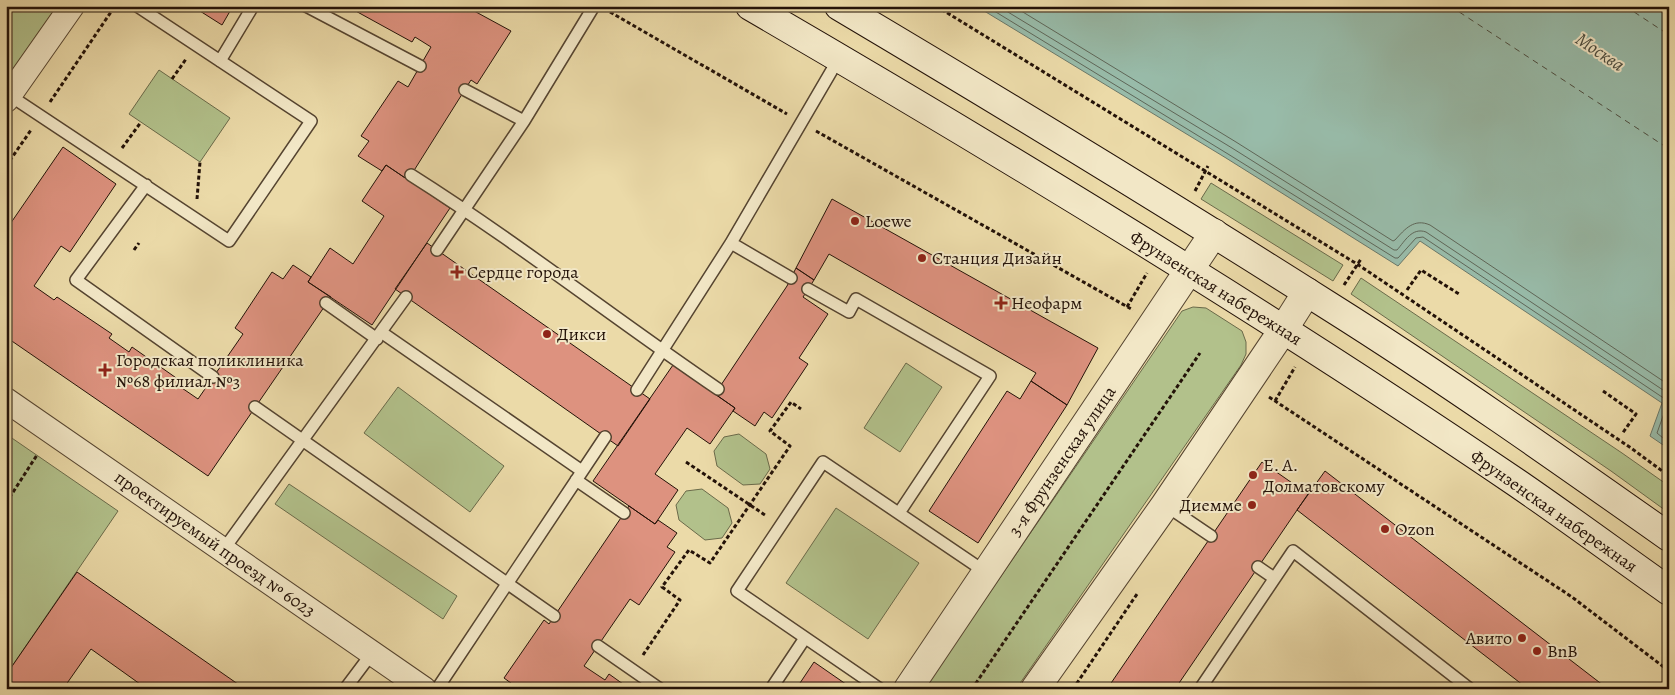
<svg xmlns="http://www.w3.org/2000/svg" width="1675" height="695" viewBox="0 0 1675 695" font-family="Alegreya,serif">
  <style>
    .green { fill: #b2c18b; stroke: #6a6a4a }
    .water { fill: #98bba9; stroke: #697769 }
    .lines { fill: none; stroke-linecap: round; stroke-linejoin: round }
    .shore { stroke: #5e6658; stroke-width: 1 }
    .ferry { stroke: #4c4d40; stroke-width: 1; stroke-dasharray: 6 5; stroke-linecap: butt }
    .building { fill: #dd927f; stroke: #231208 }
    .service-casing { stroke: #554430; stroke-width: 14 }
    .minor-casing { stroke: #554430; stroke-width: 26 }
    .tertiary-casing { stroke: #554430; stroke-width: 30 }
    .secondary-casing { stroke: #231208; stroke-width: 30 }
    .path { stroke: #231208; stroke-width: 3; stroke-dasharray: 4 2.5; stroke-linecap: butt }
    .service { stroke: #f2e7c6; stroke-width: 11 }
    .minor { stroke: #f2e7c6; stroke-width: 24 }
    .tertiary { stroke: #f2e7c6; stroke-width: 28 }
    .secondary { stroke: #f2e7c6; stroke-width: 28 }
    .poi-dot { fill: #8f2418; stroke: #f2e7c6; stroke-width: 2 }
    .labels { text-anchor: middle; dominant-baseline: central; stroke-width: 4; stroke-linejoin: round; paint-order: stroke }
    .poi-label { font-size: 18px; fill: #231208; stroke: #f2e7c6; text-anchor: start }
    .street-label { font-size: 18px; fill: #231208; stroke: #f2e7c6 }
    .water-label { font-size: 19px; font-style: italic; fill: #4c4d40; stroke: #f2e7c6 }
  </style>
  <rect width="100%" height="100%" fill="#ebdaa8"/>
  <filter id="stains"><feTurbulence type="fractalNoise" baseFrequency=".004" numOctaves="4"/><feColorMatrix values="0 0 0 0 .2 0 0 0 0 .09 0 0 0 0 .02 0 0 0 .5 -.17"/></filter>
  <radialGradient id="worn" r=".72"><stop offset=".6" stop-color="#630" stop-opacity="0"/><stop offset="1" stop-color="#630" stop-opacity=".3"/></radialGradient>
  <path class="green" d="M6,6H57L6,79Z
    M159,70L230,118L200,162L129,114Z
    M1211,183L1343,265L1333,281L1201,199Z
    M1361,278L1622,453L1669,486V513L1611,471L1351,294Z
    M1193,307L1206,308L1242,331L1246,342V354L1241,365L1016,689H924L1182,311Z
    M906,363L942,387L900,452L864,428Z
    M398,387L504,466L470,512L364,433Z
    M6,434L118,511L6,675Z
    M739,434L766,454L770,469L760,484L743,485L717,466L714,451L724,437Z
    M289,484L457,596L443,619L275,504Z
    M702,489L728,508L732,523L722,538L705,540L679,520L676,505L686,491Z
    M836,508L919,563L868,639L786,583Z"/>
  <path class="water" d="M976,6H1669V449L1650,436L1662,403L1420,241L1398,266L1226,158Z"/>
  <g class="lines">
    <path class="shore" d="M986,6L1228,154L1395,258H1398L1416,238L1423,237L1665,399L1667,405L1657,433L1669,443
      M998,6L1232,148L1394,250H1397C1405,241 1412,227 1426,232L1669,394
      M1013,6L1236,142L1393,241L1395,240C1405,229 1414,218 1430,225L1669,385"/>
    <path class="ferry" d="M1450,6L1669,149
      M1625,6L1669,35"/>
  </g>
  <path class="building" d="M192,6H233L222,25Z
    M354,6H465L511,31L477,84L471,80L408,180L386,165L382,171L358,156L369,141L361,136L398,81L408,87L431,47L415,37L412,42L352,9Z
    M63,147L116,184L70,252L61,246L34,286L54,300L57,297L112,334L109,338L129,352L132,347L182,382L179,386L198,399L243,334L235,328L272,272L283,279L293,265L311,277L308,282L331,297L208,476L6,337V230Z
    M386,165L450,208L372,325L308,282L330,248L353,264L384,216L362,201Z
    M832,199L1098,348L1067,405L1031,381L1036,373L829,254L814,280L796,268Z
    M427,243L650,399L618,446L395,289Z
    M796,268L814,280L803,297L828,314L799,358L808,364L772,418L764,412L755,426L733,411L735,408L715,394L787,286Z
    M673,365L735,408L710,444L687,428L655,474L678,490L655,524L593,481Z
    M1031,381L1067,405L978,543L929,511L1007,391L1020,399Z
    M1262,462L1308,494L1175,689H1107Z
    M1325,471L1608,689H1528L1297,510Z
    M629,506L655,524L658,520L677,533L667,547L675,552L639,605L630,599L584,666L605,680L609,674L630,689H519L504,678L544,620L549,624Z
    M77,572L245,689H147L91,649L63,689H6V675Z
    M814,662L853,689H796Z"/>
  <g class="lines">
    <defs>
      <path id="service" d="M306,6L420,66
        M220,61L253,6
        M465,90L524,121
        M9,95L229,241L311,121L137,6
        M411,175C517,242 615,319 718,389
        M146,185L76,280L213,377
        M731,243L791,278
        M437,250L524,121L594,6
        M808,289L849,312L856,299L990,376L899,513
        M326,303L377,339
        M381,332L582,471
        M637,390L731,243L839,58
        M255,407L554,616
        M576,480L624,513
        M1165,505L1211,536
        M224,549L406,297
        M1258,567L1274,578
        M598,646L660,689
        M345,689L372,653
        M437,689L605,437
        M771,689L805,638
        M880,689L737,591L823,462L987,573
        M1200,689L1293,551L1470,689"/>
      <path id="minor" d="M6,100L72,6
        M6,400L424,689"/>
      <path id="tertiary" d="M908,689L1214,233
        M1035,689L1165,505L1283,330L1307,292"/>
      <path id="secondary" d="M750,6C1010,157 1268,314 1517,483C1568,518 1618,555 1669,591
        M839,6C1004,104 1167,203 1329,306C1445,379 1557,458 1669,537"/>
    </defs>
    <use href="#service" class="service-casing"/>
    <use href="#minor" class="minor-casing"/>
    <use href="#tertiary" class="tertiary-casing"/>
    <use href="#secondary" class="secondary-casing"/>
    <path class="path" d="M936,6L1357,264L1631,448L1669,476
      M610,12L787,114
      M6,15L12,6
      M172,79L186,59
      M50,102L115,6
      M816,131L1133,310
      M122,148L141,122
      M6,166L31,130
      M1195,191L1208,166
      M197,199L200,162
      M134,250L139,243
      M1344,285L1361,259
      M1407,290L1421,270L1459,294
      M1127,307L1147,273
      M1603,391L1636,414L1622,434
      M1269,397L1572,597L1669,671
      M1275,401L1295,367
      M686,462L765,515
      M6,503L37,455
      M643,655L680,600L662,587L689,550L710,563L790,446L770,431L791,402L801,409
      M972,689L1200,353
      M1073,689L1137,594"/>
    <use href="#service" class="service"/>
    <use href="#minor" class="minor"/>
    <use href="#tertiary" class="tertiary"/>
    <use href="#secondary" class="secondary"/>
  </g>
  <g class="poi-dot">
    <circle cx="855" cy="221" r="5"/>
    <circle cx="922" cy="258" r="5"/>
    <path d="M454.5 264.5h5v5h5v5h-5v5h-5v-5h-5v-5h5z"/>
    <path d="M998.5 295.5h5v5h5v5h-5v5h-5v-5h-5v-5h5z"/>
    <circle cx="547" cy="334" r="5"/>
    <path d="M102.5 362.5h5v5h5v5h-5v5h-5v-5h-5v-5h5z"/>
    <circle cx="1253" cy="475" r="5"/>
    <circle cx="1252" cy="505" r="5"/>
    <circle cx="1385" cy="529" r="5"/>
    <circle cx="1522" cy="638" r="5"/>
    <circle cx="1537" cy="651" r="5"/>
  </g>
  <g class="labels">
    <g class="poi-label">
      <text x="865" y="221">Loewe</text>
      <text x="932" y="258">Станция Дизайн</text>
      <text x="467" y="272">Сердце города</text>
      <text x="1011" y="303">Неофарм</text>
      <text x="557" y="334">Дикси</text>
      <text x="116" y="360">Городская поликлиника<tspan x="116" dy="21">№68 филиал №3</tspan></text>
      <text x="1263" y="465">Е. А.<tspan x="1263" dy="21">Долматовскому</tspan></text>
      <text x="1242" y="505" text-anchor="end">Диемме</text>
      <text x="1395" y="529">Ozon</text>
      <text x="1512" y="638" text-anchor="end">Авито</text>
      <text x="1547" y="651">BnB</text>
    </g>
    <g class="street-label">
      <text transform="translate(1216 288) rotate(32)">Фрунзенская набережная</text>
      <text transform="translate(1062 461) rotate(-56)">3-я Фрунзенская улица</text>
      <text transform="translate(1554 511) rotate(35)">Фрунзенская набережная</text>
      <text transform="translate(215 544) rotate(35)">проектируемый проезд № 6023</text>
    </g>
    <g class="water-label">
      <text transform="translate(1600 52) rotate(34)">Москва</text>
    </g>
  </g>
  <rect width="1675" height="695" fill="none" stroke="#ebdaa8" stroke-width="25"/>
  <rect x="8" y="8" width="1660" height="680" fill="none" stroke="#231208" stroke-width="2.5"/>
  <rect x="12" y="12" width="1650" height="670" fill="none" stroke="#231208"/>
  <rect width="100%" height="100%" filter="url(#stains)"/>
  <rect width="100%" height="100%" fill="url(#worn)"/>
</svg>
